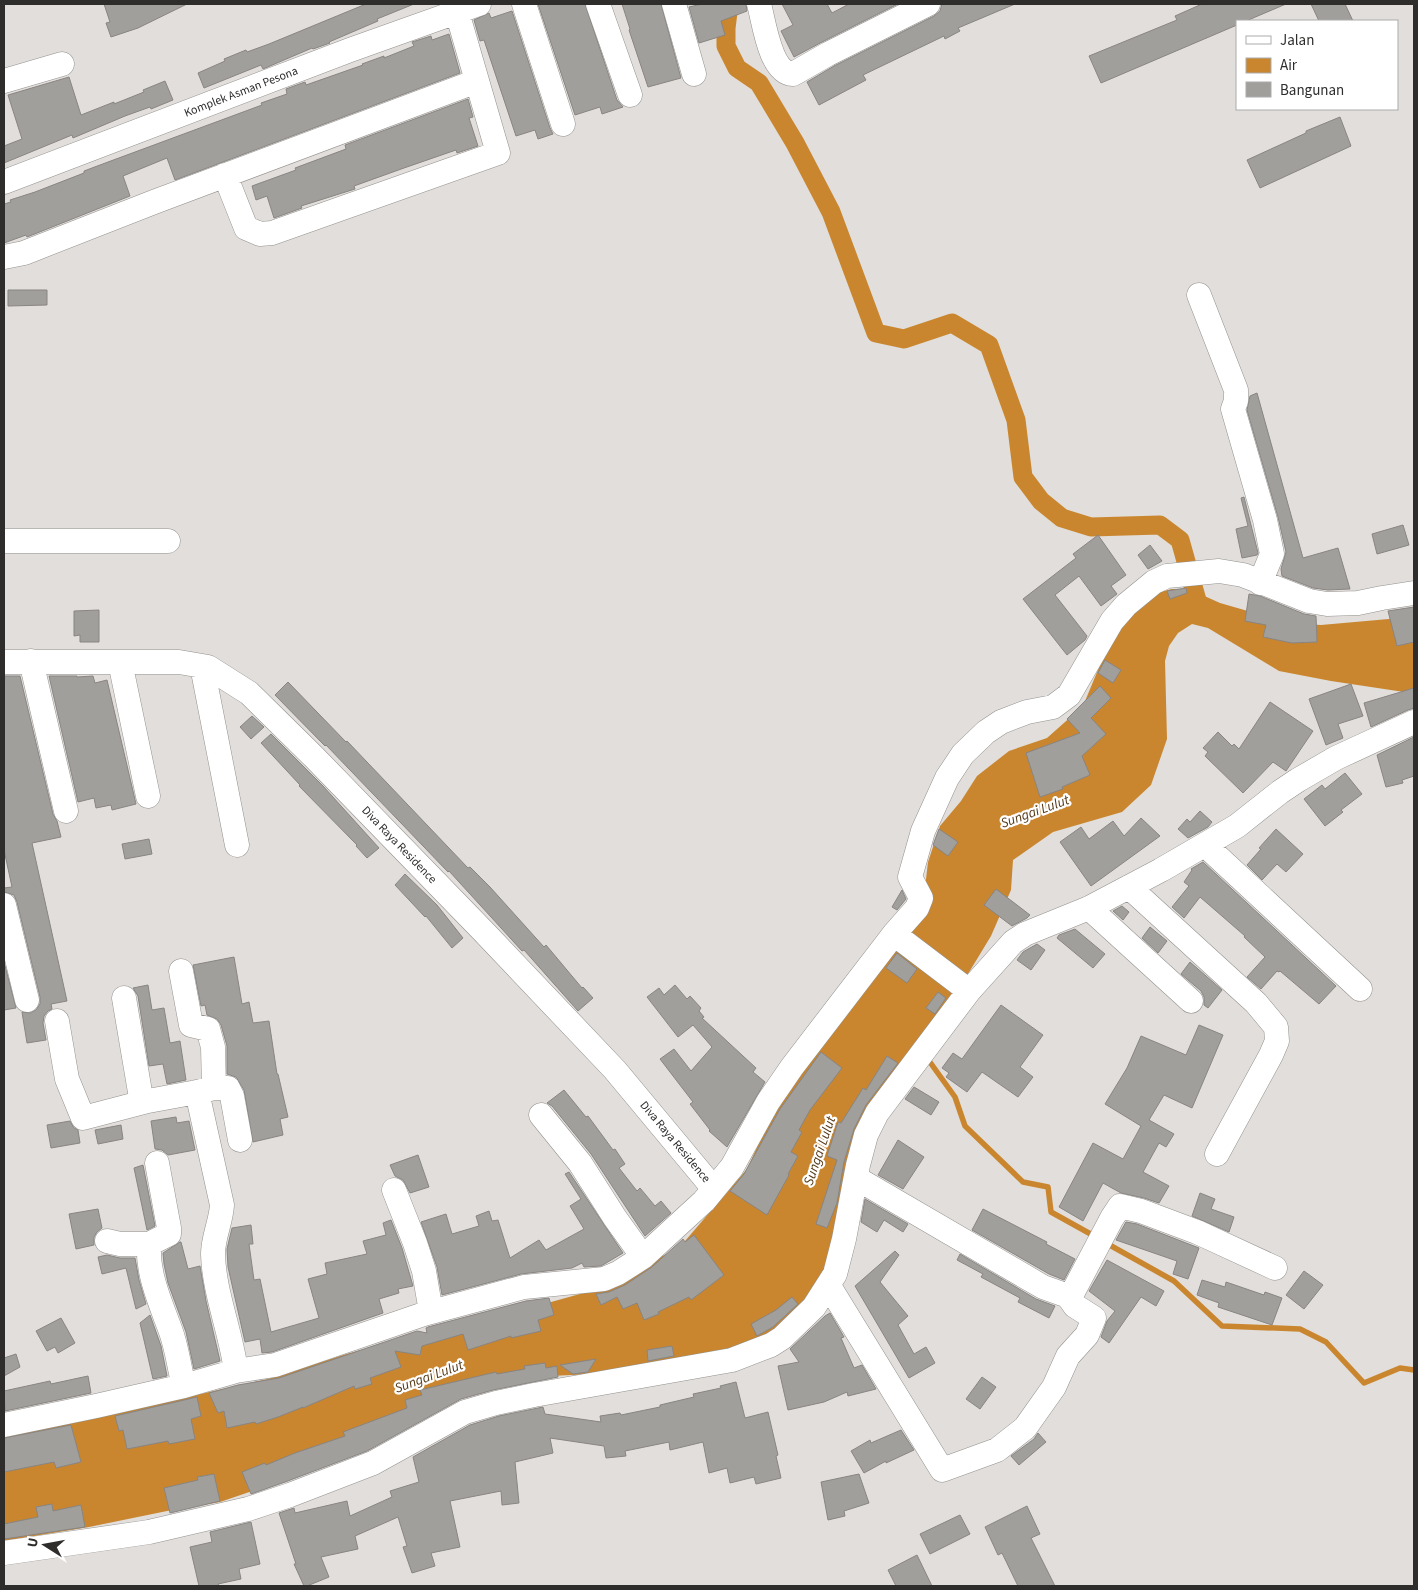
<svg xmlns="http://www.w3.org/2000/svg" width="1418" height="1590" viewBox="0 0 1418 1590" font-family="'Source Sans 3',sans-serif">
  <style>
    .water { fill: #c9862e }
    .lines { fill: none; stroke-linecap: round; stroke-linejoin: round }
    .stream { stroke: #c9862e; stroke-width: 5.5 }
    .canal { stroke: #c9862e; stroke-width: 19 }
    .building { fill: #a19f9c; stroke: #888583 }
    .minor-casing { stroke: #94928f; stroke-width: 25 }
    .minor { stroke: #fff; stroke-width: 24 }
    .labels { text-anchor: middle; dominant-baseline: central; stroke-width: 4.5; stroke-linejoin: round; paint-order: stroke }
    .street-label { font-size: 12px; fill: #2e2d2c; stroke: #fff }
    .water-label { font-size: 14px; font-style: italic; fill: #563a17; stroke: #fff }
  </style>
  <rect width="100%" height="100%" fill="#e1dedb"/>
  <path class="water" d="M1172,589L1191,590L1220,603L1289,623L1321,625L1400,618L1414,615V688L1404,692L1331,681L1279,671L1208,628L1192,624L1178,633L1169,646L1165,661L1167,739L1151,785L1122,812L1053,832L1013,860L1011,890L991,936L937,1025L875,1098L832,1256L813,1296L771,1332L726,1354L593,1374L528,1377L491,1383L309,1472L220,1502L167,1511L89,1527L4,1541V1438L30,1429L114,1413L268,1379L343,1355L394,1341L462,1327L587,1292L679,1248L747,1169L787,1082L923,905L928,862L940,826L961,801L977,776L1009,751L1047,738L1083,706L1110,641L1130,613L1156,593Z"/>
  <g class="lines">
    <path class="stream" d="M927,1058L955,1097L965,1126L1023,1182L1048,1187L1051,1212L1096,1237
      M1106,1243L1174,1281L1222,1326L1300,1329L1326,1342L1364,1383L1400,1368L1414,1370"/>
    <path class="canal" d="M729,4L726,28V46L737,68L759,83L795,143L831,212L876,333L904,339L952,323L989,345L1016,420L1023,477L1041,501L1062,518L1091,527L1160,525L1180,540L1200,611"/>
  </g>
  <path class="building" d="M104,4H187L138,28L111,37L106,23L110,22Z
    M366,4H414L377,19L378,21L329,42L330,43L313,49L312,48L263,69L261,65L204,88L198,73L225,61L224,59L246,50L247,52L269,44Z
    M538,4H585L617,100L623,107L602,114L600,107L575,115Z
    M622,4H661L681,78L648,87L629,30L630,29Z
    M702,4H746L747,11L721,21L725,35L699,43L689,7Z
    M782,4H827L832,13L849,4H898L822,42L794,57L781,31L793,25Z
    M942,4H1015L958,28L960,31L945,39L944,36L863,75L866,80L819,105L807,82L834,66L934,16L940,11Z
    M1202,4H1286L1246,21H1237V25L1101,83L1089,56L1177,20L1175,16Z
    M1311,4H1345L1353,21H1319Z
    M512,11L550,128L553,134L538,139L535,130L516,136L484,40L480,41L474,20L489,13L491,18Z
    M449,34L460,73L175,180L167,158L123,176L130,196L27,237L26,235L4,243V204L11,202L10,200L35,192L84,173V171L108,162L235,115L262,105L261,103L287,94L286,89L305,82L306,85L363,65L362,64L384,56V58L414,46L412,42L431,36L432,40Z
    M69,77L81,115L114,102V104L144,92L143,90L165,81L173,100L151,109L150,107L125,116L73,138L72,135L4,163V146L22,139L8,95Z
    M468,99L473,117L469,118L478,146L457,153L456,150L404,168L354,186L355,189L301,206L302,208L274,218L267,196L256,200L252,186L296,170L295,168L346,149L345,145Z
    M1340,117L1351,146L1260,188L1247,160L1306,133V131Z
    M8,290H47V305L8,306Z
    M1257,393L1303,558L1338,548L1350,589L1328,590L1313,588L1282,576L1281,569L1286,552L1278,517L1247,410L1250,396Z
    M1244,497L1258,553L1257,555L1242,558L1236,529L1248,526L1241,498Z
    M1403,525L1409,545L1377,554L1372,534Z
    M1098,535L1126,575L1111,586L1117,594L1101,606L1079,576L1055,595L1087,636L1085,640L1067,655L1023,599L1076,558L1073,554Z
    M1150,545L1162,561L1148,569L1138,555Z
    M1186,588L1187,593L1170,599L1167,591Z
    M1249,594L1260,596L1304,614L1316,616L1317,642L1292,643L1263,637L1266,625L1245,621Z
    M1414,607V642L1397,646L1388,611Z
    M99,610V642H80V635L74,636V611Z
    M1105,660L1121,670L1113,683L1098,673Z
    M4,676H20L53,814L57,821L61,837L32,843L67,1001L51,1004L52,1009L48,1011L44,1016L43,1023L46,1040L27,1043L22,1012L30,1013L36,1010L40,1004V997L17,902L14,895L4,892V888L12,887L4,850Z
    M49,676H77V677L93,676L95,683L107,680L136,804L112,810L111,805L96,808L94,798L78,802Z
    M288,682L346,742L347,741L468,868L470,867L490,887L544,947L546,945L582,988L583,987L593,998L578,1011L524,950L522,951L449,871L448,872L326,745L325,746L275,695Z
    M1351,684L1363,716L1338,724L1343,738L1326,745L1309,699Z
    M1100,686L1111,698L1091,718L1106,734L1082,756L1090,775L1062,787L1063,789L1040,797L1026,753L1080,733L1067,719Z
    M1414,688V708L1408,710L1371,727L1364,703Z
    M1270,702L1313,731L1286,771L1273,762L1243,793L1205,756L1208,752L1203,748L1218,732L1232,746L1234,744L1239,749Z
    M252,716L264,727L251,739L240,727Z
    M271,734L323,786L379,848L367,858L356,846L357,845L299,786L300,785L261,743Z
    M1414,737V776L1402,780L1403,783L1386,787L1377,755Z
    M1345,773L1362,794L1341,810L1343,812L1325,826L1304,799L1322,785L1325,789Z
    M1200,811L1212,822L1208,827L1188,838L1178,829L1187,819L1190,822Z
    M1141,818L1160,836L1091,886L1060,842L1081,827L1089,839L1113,821L1124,836Z
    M939,829L958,842L948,856L933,845Z
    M1276,829L1303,854L1286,872L1277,864L1262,880L1247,865L1261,849L1259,848Z
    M149,839L152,854L125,859L122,844Z
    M1203,862L1336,986L1319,1004L1280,971L1279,972L1277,971L1261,989L1247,977L1265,957L1244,937L1245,936L1200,897L1184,918L1172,907L1189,886L1184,882L1192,870L1191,869Z
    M405,874L437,905L463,938L452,948L426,916L425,917L395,885Z
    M996,889L1030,915L1027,918L1012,926L984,905Z
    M902,890L906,899L897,910L892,907Z
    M1122,906L1129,912L1123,920L1113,911Z
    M1150,927L1167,941L1158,953L1142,938Z
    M1075,929L1105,954L1093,968L1057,938L1059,935Z
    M1037,944L1045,950L1031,970L1017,960L1023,952Z
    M897,953L917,969L907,983L886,968Z
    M234,957L242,1004L249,1002L253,1023L269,1021L277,1074H278L288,1117L280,1119L283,1135L253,1142L244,1090L236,1077L227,1074V1046L221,1025L217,1019L207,1015L205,1005L201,1006L193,965Z
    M4,962L16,1008L4,1010Z
    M1190,962L1222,990L1208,1008L1204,1005V997L1201,991L1181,974Z
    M148,985L152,1010L164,1008L170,1043L180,1041L186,1080L167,1084L163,1064L149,1066L138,996L133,988Z
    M675,985L687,999L690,996L701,1008L699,1011L704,1017L702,1018L756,1068L753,1072L765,1082L727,1147L709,1131L710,1130L690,1104L693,1102L660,1059L674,1049L691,1071L712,1047L693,1025L678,1037L647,997L659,988L664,995Z
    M938,992L946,998L935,1014L926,1008Z
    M1001,1005L1043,1035L1020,1067L1033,1077L1018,1097L982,1072L967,1092L946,1077L949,1073L942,1068L953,1053L962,1059Z
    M1199,1025L1223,1035L1192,1108L1164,1095L1149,1120L1174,1134L1166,1147L1159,1143L1143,1172L1169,1186L1159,1203L1144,1198L1121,1193L1103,1183L1083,1221L1059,1207L1093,1143L1123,1159L1141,1126L1105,1104L1127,1068L1141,1036L1186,1055Z
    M821,1052L842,1068L810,1110L799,1130L802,1132L791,1152L798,1156L788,1174L789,1175L767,1215L730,1191L744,1174L780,1109Z
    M887,1056L898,1063L866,1105L854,1129L844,1162L837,1203L827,1228L816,1224L837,1160L827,1156L838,1122L841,1123L863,1088L866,1090Z
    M914,1087L939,1102L931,1115L905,1099Z
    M564,1090L586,1117L588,1116L613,1150L615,1149L625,1164L619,1168L637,1191L640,1188L655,1206L661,1201L671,1213L645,1236L591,1154L552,1106L547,1103Z
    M176,1117L177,1123L189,1121L195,1150L168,1155L162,1150L155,1149L151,1121Z
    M70,1121L74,1128L78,1130L80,1143L51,1148L47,1125Z
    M121,1125L123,1139L98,1144L95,1130Z
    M898,1140L924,1157L903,1189L878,1175Z
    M418,1155L429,1187L410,1193L403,1180L395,1176L390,1165Z
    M143,1165L155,1226L147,1230L134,1168Z
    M569,1172L623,1253L601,1266L584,1267L582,1263L572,1268L521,1274L442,1295L437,1267L421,1222L446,1214L452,1234L479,1226L476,1216L489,1211L492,1221L498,1220L510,1258L539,1240L546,1250L584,1229L570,1206L581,1199L565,1174Z
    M1200,1193L1215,1199L1211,1209L1234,1217L1229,1232L1192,1216Z
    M865,1199L908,1224L903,1232L884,1220L877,1232L861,1222Z
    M98,1209L102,1228L97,1232L94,1237V1245L76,1249L69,1214Z
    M983,1209L1047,1242L1046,1244L1075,1259L1064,1280L1049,1274L972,1230Z
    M391,1220L402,1248L413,1286L398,1289L399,1293L379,1299L383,1313L272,1352L262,1353L260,1339L245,1342L228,1267L227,1249L232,1228L251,1225L253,1244H249L254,1280L260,1279L271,1332L319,1318L308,1279L327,1274L325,1263L367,1254L363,1241L386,1235L383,1223Z
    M1126,1222L1137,1224L1199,1248L1188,1279L1173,1274L1177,1261L1116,1240Z
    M694,1235L724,1275L691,1300L689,1297L658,1312L659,1314L644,1320L637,1303L623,1309L617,1297L601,1305L596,1294L609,1292L625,1285L652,1267L683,1239L685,1242Z
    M180,1242H181L188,1269L200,1266L206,1301L220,1361L194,1369L186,1332L168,1283L164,1264L163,1253Z
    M895,1251L899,1255L880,1282L908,1316L898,1325L914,1354L926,1347L935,1363L909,1378L855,1286Z
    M960,1254L1036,1299L1055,1306L1049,1318L1018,1302L1020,1298L981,1277L983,1274L957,1260Z
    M107,1255L120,1258H135L139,1280L146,1304L136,1309L126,1268L102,1274L98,1257Z
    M1107,1260L1164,1291L1156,1306L1141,1297L1109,1343L1101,1337L1107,1321L1115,1311L1089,1291Z
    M1304,1271L1323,1285L1304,1309L1286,1295Z
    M1202,1280L1225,1287L1226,1282L1264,1295L1265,1292L1282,1298L1272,1325L1218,1307L1219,1303L1197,1295Z
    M792,1297L798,1304L773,1327L757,1336L751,1324L776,1310Z
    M549,1298L554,1315L538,1320L541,1331L511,1338V1336L468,1350L463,1334L422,1346L420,1355L395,1351L401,1367L370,1378L372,1384L355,1389L354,1386L303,1408V1407L278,1417L256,1424L255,1422L227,1428L224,1411L218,1413L209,1393L238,1385L279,1378L417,1331L427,1333L426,1328L428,1327L526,1301Z
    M830,1313L844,1337L841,1338L854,1368L862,1365L876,1389L848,1396L847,1392L824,1402L788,1410L778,1366L799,1362L790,1349L825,1316Z
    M150,1315L161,1346L167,1376L153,1379L140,1323Z
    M61,1318L75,1343L58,1353L55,1347L47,1351L36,1331Z
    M672,1346L674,1356L648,1361L647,1350Z
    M16,1354L20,1367L4,1376V1358Z
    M596,1359L588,1372L573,1374L560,1365Z
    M545,1363L546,1368L557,1366L558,1377L493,1390L461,1399L367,1451L285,1482L251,1494L242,1472L265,1463L266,1465L295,1453L345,1436L343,1432L407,1408L405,1400L422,1395L420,1390L496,1372L497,1374L525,1369L524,1366Z
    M88,1376L91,1393L5,1411L4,1391L50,1381L51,1384Z
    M982,1377L996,1387L980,1409L966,1399Z
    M736,1382L745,1418L768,1412L778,1455L776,1456L781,1478L756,1484L754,1477L730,1483L727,1468L709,1473L703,1442L670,1450L669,1442L625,1451L626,1456L606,1458L604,1446L550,1438L553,1453L515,1462L519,1503L502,1505L501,1491L450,1501L460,1547L431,1553L435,1566L412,1573L403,1547L407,1546L398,1517L355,1536L358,1549L321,1557L329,1577L307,1586H304L294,1564H296L279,1513L294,1508L295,1513L347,1501L350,1516L392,1497L390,1491L419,1482L413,1457L470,1425L499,1416L543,1407L545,1414L601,1422L600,1416L620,1413L621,1415L660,1407V1405L694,1397L693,1394L721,1388L720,1386Z
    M197,1397L201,1416L191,1419L195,1439L169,1444L168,1441L127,1449L123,1430L119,1431L115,1416Z
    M71,1425L81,1462L56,1468L54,1462L4,1472V1438Z
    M901,1430L914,1450L886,1463V1461L864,1473L851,1451L870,1440L871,1443Z
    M1038,1433L1046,1442L1019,1465L1011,1456L1034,1439Z
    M214,1474L220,1501L170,1513L164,1488L198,1480L197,1477Z
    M859,1474L869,1503L844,1511L845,1516L828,1520L821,1482Z
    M52,1504L53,1511L81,1505L85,1527L4,1539V1524L38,1517L36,1507Z
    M1027,1506L1040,1534L1031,1538L1055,1586H1018L1002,1553L998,1555L985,1527Z
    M960,1515L970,1534L930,1554L920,1534Z
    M251,1522L260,1564L239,1569L241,1579L218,1584L219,1586H199L190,1547L212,1542L210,1532Z
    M917,1555L932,1586H896L888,1570Z"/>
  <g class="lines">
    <defs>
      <path id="minor" d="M524,4L563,124
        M598,4L630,95
        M674,4L694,74
        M759,4C764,22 770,73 793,74L828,54L928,4
        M4,81L62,64
        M225,175L246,228L260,234L272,233L498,153L457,12
        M4,182L350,50L479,4
        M4,257L24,253L154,202L477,81
        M1199,295L1236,390V401L1233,409L1265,520L1272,554L1260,583
        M4,541H168
        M31,661L66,811
        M4,662H179L208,667L249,693L314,757L483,931L615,1070L714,1189
        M120,662L148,796
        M202,666L237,845
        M1205,845L1360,989
        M1129,887L1256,1003L1276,1027L1277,1041L1271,1055L1217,1154
        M4,905L27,1000
        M1089,908L1191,1001
        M894,934L969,991
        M181,971L191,1025L208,1029L213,1047L214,1088L197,1092
        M124,998L141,1098L148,1101L197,1092L222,1205C221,1222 213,1237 213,1254C214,1293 231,1332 236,1371
        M57,1021L67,1079L83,1118L148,1101
        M214,1088H228L232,1096L240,1140
        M541,1115L580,1163L615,1218L643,1257
        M157,1163L169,1228V1234L149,1244C147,1273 160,1302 170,1329C177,1347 179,1367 184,1386
        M856,1178L1043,1287L1068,1296L1073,1292L1112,1218L1120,1206L1141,1211L1197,1232L1275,1268
        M394,1190L415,1243L424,1271L431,1312
        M107,1241L120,1244H149
        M829,1286L942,1470L997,1450L1025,1428L1054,1387L1068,1356L1087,1335L1094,1318L1075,1306L1068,1296
        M4,1425L96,1406L184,1386L236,1371L275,1365L424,1314L524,1287L604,1279L618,1273L643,1257L704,1201L732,1167L768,1102L792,1067L894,934L917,908L921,898L910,877L923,831L947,778L963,754L986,732L1001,722L1027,712L1053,707L1069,695L1112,621L1126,605L1154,582L1167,576L1219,571L1243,575L1309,601L1327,604L1358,603L1382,598L1414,593
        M4,1553L149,1532L248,1509L290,1495L373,1463L465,1412L496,1403L534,1395L732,1360L771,1345L782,1338L814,1307L835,1274L844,1239L858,1165L866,1135L877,1113L969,991L1013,942L1025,934L1089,908L1161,870L1237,826L1280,792L1298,780L1336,758L1414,722"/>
    </defs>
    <use href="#minor" class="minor-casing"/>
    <use href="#minor" class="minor"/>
  </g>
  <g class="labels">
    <g class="street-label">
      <text transform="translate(241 92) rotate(-21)">Komplek Asman Pesona</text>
      <text transform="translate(399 845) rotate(46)">Diva Raya Residence</text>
      <text transform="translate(675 1142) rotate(50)">Diva Raya Residence</text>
    </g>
    <g class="water-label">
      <text transform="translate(1035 812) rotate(-20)">Sungai Lulut</text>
      <text transform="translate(820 1151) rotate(-71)">Sungai Lulut</text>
      <text transform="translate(429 1377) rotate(-20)">Sungai Lulut</text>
    </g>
  </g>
  <rect width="1418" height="1590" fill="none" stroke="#2e2d2c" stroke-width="10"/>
  <rect x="1236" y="20" width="162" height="90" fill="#ffffff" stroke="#ababab"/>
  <rect x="1246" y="36" width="25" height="8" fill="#ffffff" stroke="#ababab"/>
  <text x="1280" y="45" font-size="15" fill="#2e2d2c">Jalan</text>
  <rect x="1246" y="58" width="25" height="15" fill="#c9862e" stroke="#ababab"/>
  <text x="1280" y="70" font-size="15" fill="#2e2d2c">Air</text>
  <rect x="1246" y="82" width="25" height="15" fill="#a19f9c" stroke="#ababab"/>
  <text x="1280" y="95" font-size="15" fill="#2e2d2c">Bangunan</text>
  <g transform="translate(45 1545) rotate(281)" stroke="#ffffff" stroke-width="4" paint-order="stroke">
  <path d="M0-4L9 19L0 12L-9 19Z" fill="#2e2d2c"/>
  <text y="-8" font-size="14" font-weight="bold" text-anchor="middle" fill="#2e2d2c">U</text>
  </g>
</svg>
